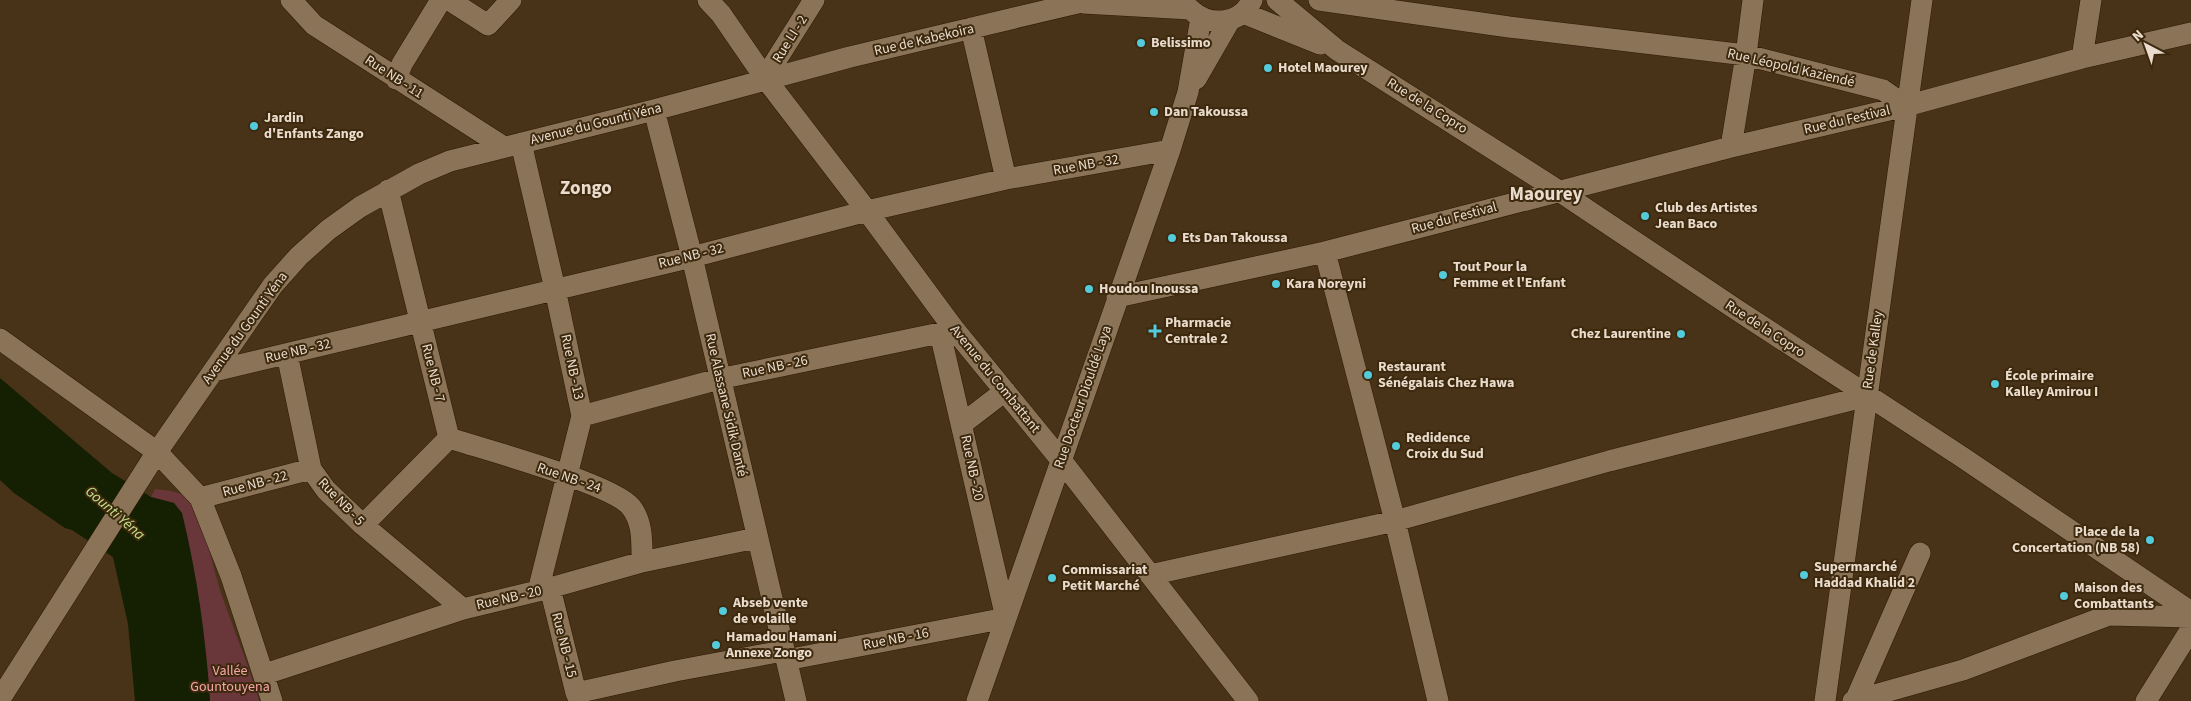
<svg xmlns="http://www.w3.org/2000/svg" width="2191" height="701" viewBox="0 0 2191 701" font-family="'Source Sans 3',sans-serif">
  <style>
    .green { fill: #693739 }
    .water { fill: #151f01 }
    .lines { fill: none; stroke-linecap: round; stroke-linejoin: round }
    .minor-casing { stroke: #2d1a01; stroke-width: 22 }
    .minor { stroke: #8a7357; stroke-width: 21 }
    .poi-dot { fill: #53cbda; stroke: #3d290e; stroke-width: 2 }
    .labels { text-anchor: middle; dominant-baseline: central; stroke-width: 4; stroke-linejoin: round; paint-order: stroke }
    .street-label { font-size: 14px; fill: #e9dccd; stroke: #3d290e }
    .poi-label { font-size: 14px; font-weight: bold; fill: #e9dccd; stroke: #3d290e; text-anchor: start }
    .park-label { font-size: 14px; fill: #f6a6a9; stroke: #3d290e }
    .water-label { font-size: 15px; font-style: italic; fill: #c1e28a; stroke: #3d290e }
    .district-label { font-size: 19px; font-weight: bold; fill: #e9dccd; stroke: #3d290e }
  </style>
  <rect width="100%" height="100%" fill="#483319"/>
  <path class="green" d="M155,489C169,491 181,490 190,502C204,519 214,573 222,596C234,631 249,665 259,701H210L207,664L199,605L174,503L151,497Z"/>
  <path class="water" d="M0,378L112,473L151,497L174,503L182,513C197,574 206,638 210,701H135L128,624L113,557L72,530L65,528L14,493L0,480Z"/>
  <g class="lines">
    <defs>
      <path id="minor" d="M291,0L314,25L504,147
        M449,0L488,25L511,0
        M708,0L721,14L765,78L867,211L954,329L1061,460L1248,701
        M1277,0L1337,50L1559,191L1737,310L1962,457L2191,612
        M1319,0L1509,27L1746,55L1883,90L1906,106
        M1083,3L1190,9
        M1191,10C1210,27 1241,25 1252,0
        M1243,13L1320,44
        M971,28L1006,179
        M2082,58L2091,0
        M765,78L814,0
        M396,79L402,64L441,0
        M1196,79L1230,20
        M654,110L692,257L796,701
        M521,143L555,289L582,416L538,591
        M1731,147L1746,55L1753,0
        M1325,252L1395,521L1438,701
        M1117,297L1325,252L1731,147L1906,106L2082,58L2191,33
        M0,339L157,452L200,498L231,576L272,701
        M287,354L311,469L326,490L363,525L463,609
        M214,371L692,257L867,211L1006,179L1170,150
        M582,416L719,379L940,333
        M962,424L1005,391
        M449,438C483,449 613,484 631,507C643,522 642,543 642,562
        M200,498L311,469
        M363,525L449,438L388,190
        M1150,575L1395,521L1609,461L1867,396
        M550,588L576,693L580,701
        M786,660L1006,618L940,333L954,329
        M265,674L463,609L550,588L642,562L756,538
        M576,693L675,671L783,651
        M0,699L157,452L273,285L299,256L328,230L360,207L419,174L450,161L654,110L850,57L1090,0
        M977,701L1170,150L1188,92L1201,18
        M1825,701L1922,0
        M1853,701L1963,670L2109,615L2191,617
        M1855,701L1920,553
        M2146,701L2191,629"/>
    </defs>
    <use href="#minor" class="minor-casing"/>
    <use href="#minor" class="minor"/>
  </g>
  <g class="poi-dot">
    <circle cx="1141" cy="43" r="5"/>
    <circle cx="1268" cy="68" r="5"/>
    <circle cx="1154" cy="112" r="5"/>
    <circle cx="254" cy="126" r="5"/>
    <circle cx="1645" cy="216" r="5"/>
    <circle cx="1172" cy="238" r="5"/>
    <circle cx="1443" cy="275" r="5"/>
    <circle cx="1276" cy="284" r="5"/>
    <circle cx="1089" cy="289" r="5"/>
    <path d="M1152.5 323.5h5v5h5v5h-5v5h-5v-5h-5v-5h5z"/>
    <circle cx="1681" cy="334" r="5"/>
    <circle cx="1368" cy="375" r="5"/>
    <circle cx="1995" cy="384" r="5"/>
    <circle cx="1396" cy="446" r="5"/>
    <circle cx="2150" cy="540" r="5"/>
    <circle cx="1804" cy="575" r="5"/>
    <circle cx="1052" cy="578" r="5"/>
    <circle cx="2064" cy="596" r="5"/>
    <circle cx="723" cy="611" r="5"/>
    <circle cx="716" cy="645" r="5"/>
  </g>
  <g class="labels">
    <g class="street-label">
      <text transform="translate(790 39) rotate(-58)">Rue LI - 2</text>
      <text transform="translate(924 40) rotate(-13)">Rue de Kabekoira</text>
      <text transform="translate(1791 68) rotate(13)">Rue Léopold Kaziendé</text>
      <text transform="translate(394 77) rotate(33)">Rue NB - 11</text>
      <text transform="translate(1427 106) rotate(32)">Rue de la Copro</text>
      <text transform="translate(1847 120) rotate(-13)">Rue du Festival</text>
      <text transform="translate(596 124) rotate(-14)">Avenue du Gounti Yéna</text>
      <text transform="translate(1086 165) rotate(-10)">Rue NB - 32</text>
      <text transform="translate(1454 218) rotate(-15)">Rue du Festival</text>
      <text transform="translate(691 256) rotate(-14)">Rue NB - 32</text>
      <text transform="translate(245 328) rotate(-54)">Avenue du Gounti Yéna</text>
      <text transform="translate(1765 329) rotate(33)">Rue de la Copro</text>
      <text transform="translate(1873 350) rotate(-82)">Rue de Kalley</text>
      <text transform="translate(298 351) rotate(-13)">Rue NB - 32</text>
      <text transform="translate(572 367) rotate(78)">Rue NB - 13</text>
      <text transform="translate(775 367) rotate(-12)">Rue NB - 26</text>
      <text transform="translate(433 373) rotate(76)">Rue NB - 7</text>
      <text transform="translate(995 379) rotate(51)">Avenue du Combattant</text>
      <text transform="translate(1083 397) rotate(-71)">Rue Docteur Diouldé Laya</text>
      <text transform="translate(726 405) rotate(77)">Rue Alassane Sidik Danté</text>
      <text transform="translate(972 468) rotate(78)">Rue NB - 20</text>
      <text transform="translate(569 478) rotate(19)">Rue NB - 24</text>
      <text transform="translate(255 484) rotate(-15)">Rue NB - 22</text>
      <text transform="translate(341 502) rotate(46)">Rue NB - 5</text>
      <text transform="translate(509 598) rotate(-13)">Rue NB - 20</text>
      <text transform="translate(896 639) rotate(-11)">Rue NB - 16</text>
      <text transform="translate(564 645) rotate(76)">Rue NB - 15</text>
    </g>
    <g class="poi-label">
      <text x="1151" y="43">Belissimo</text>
      <text x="1278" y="68">Hotel Maourey</text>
      <text x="1164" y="112">Dan Takoussa</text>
      <text x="264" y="118">Jardin<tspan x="264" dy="16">d'Enfants Zango</tspan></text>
      <text x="1655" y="208">Club des Artistes<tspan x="1655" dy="16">Jean Baco</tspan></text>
      <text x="1182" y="238">Ets Dan Takoussa</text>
      <text x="1453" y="267">Tout Pour la<tspan x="1453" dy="16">Femme et l'Enfant</tspan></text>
      <text x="1286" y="284">Kara Noreyni</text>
      <text x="1099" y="289">Houdou Inoussa</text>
      <text x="1165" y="323">Pharmacie<tspan x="1165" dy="16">Centrale 2</tspan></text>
      <text x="1671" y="334" text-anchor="end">Chez Laurentine</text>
      <text x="1378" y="367">Restaurant<tspan x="1378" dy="16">Sénégalais Chez Hawa</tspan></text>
      <text x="2005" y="376">École primaire<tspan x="2005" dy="16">Kalley Amirou I</tspan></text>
      <text x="1406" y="438">Redidence<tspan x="1406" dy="16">Croix du Sud</tspan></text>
      <text x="2140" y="532" text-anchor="end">Place de la<tspan x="2140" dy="16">Concertation (NB 58)</tspan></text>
      <text x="1814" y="567">Supermarché<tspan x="1814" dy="16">Haddad Khalid 2</tspan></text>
      <text x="1062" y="570">Commissariat<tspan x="1062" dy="16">Petit Marché</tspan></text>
      <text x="2074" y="588">Maison des<tspan x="2074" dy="16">Combattants</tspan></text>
      <text x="733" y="603">Abseb vente<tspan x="733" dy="16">de volaille</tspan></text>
      <text x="726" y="637">Hamadou Hamani<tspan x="726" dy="16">Annexe Zongo</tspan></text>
    </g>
    <g class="park-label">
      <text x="230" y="671">Vallée<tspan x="230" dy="16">Gountouyena</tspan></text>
    </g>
    <g class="water-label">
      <text transform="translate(115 513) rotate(41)">Gounti Yéna</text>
    </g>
    <g class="district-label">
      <text x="586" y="188">Zongo</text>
      <text x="1546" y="194">Maourey</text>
    </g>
  </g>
  <g transform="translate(2146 45) rotate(319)" stroke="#3d290e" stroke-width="4" paint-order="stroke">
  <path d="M0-4L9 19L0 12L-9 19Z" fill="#e9dccd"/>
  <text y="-8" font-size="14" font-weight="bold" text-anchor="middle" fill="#e9dccd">N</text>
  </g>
</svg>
